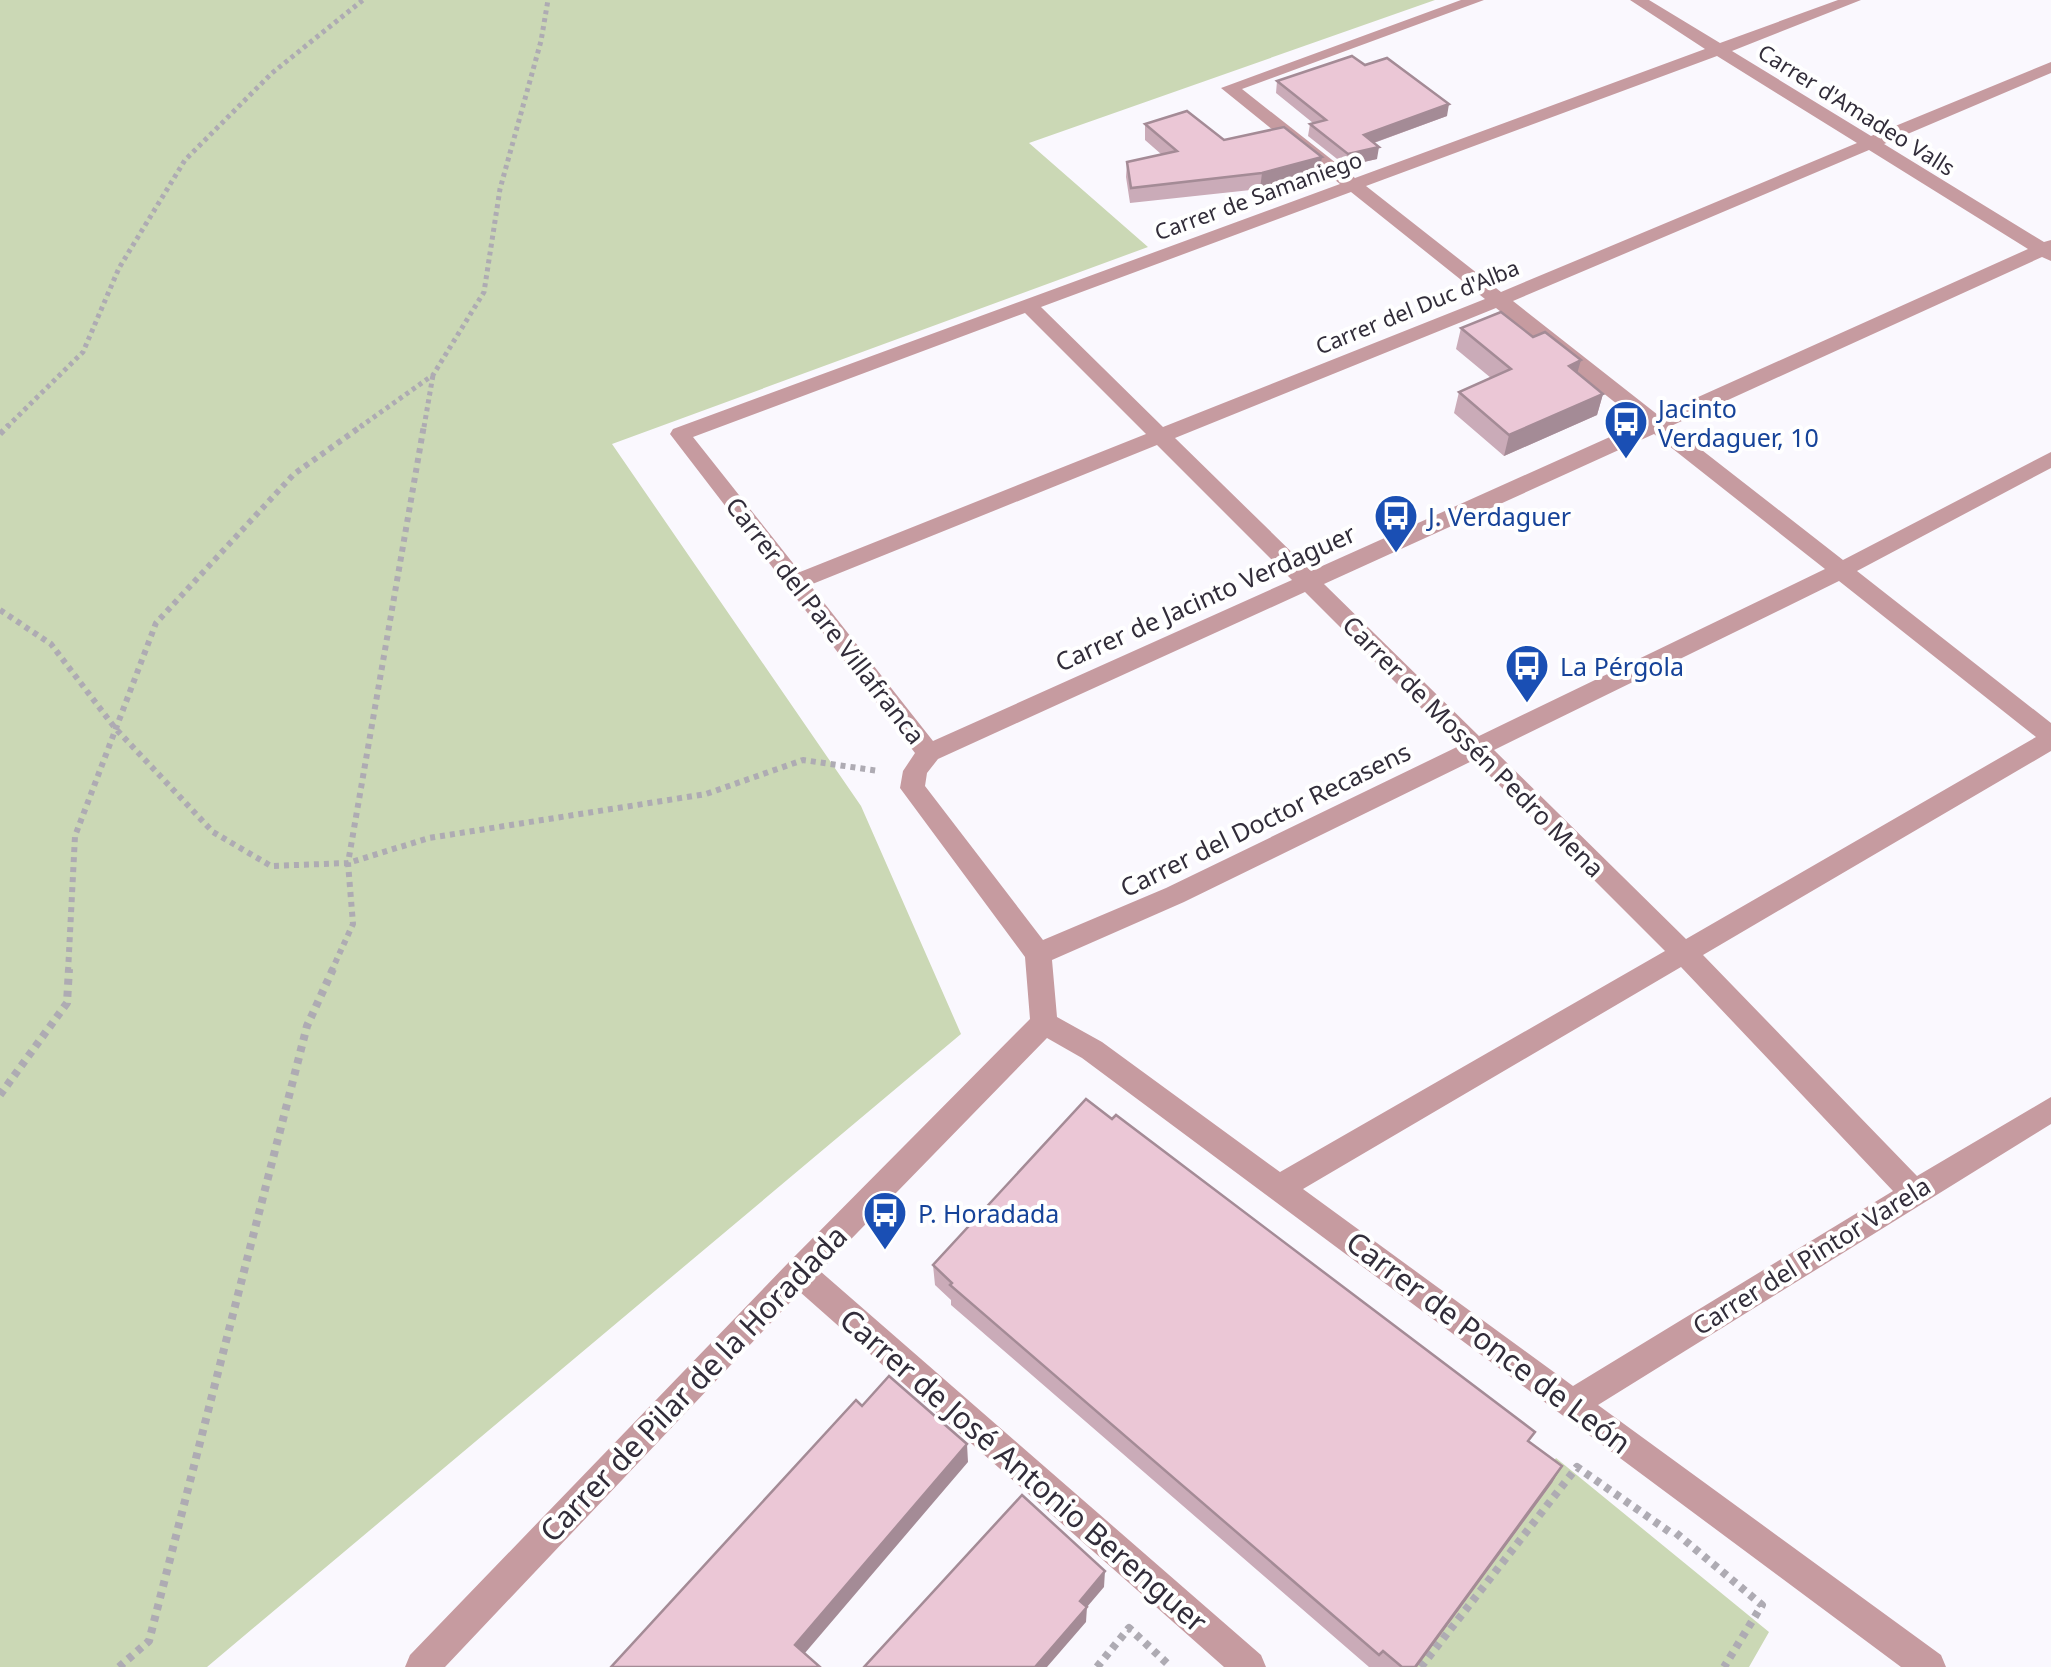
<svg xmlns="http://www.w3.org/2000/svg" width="2051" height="1667" viewBox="0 0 2051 1667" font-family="'Noto Sans',sans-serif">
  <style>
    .green { fill: #cbd8b5 }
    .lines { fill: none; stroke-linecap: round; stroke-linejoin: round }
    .path-far2 { stroke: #aeabb3; stroke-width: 5; stroke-dasharray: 4 4; stroke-linecap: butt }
    .path-far1 { stroke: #aeabb3; stroke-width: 6; stroke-dasharray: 5 5; stroke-linecap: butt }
    .path { stroke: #aeabb3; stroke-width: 8; stroke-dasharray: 6 6; stroke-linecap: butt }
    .minor { fill: #c69ba0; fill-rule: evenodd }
    .wall { fill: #caabb8 }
    .shaded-wall { fill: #a48b96 }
    .building { fill: #ebc7d6; stroke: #a48b96; stroke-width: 2.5 }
    .labels { text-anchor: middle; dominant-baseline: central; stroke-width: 8; stroke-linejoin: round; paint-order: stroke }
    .far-street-label { font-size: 22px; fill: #322d3a; stroke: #fff }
    .transit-label { font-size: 25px; fill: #164399; stroke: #fff; text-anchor: start }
    .street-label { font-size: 25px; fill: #322d3a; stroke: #fff }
    .near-street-label { font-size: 30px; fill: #322d3a; stroke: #fff }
  </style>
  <rect width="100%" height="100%" fill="#faf8fe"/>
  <path class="green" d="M0,0H1435L1029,143L1148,247L612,444L861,806L961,1034L207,1667H0Z
    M1556,1458L1769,1632L1749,1667H1401Z"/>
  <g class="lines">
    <path class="path-far2" d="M7,427L83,352L119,268L185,160L272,73L363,0
      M360,427L433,375L484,292L500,189L541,41L548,0
      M424,427L433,375"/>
    <path class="path-far1" d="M0,434L9,425
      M0,610L51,644L115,728L213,832L271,866L348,863L429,838L706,794L803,760L879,771
      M68,972L75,836L156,623L294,474L363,425
      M331,972L353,924L348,863L424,425"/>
    <path class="path" d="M0,1095L67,1003L69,969
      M1676,1533L1762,1605L1724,1667
      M119,1667L149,1641L307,1026L333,969
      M1097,1667L1129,1628L1171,1667
      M1421,1667L1577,1467L1674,1535"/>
    <path class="minor" d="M1461,0H1484L1242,89L1355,178L1705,49L1630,0H1649L1720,43L1838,0H1861L1732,51L1871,136L2051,62V73L1884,144L2044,242L2051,240V261L2042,257L1671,426L1843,560L2051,452V468L1857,571L2051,723V751L1703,955L1917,1176L2051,1097V1124L1598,1405L1941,1655L1946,1667H1901L1082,1058L1047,1038L820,1271L1261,1655L1266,1667H1224L800,1292L445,1667H405L410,1655L789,1262L1030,1019L1025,957L900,788L903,771L915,753L670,434L673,429L1340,184L1221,88ZM1717,56L1857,143L1501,292L1366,186ZM1869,150L2028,249L1658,415L1513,301ZM1351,192L1485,299L1163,427L1041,307ZM1496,308L1641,423L1311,571L1175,438ZM1025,313L1146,434L800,572L693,437ZM1654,434L1825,569L1479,736L1324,584ZM1157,445L1292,580L933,741L810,585ZM1839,581L2036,737L1686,939L1494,750ZM1305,592L1459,746L1166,888L1043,940L925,786L927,773L938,759ZM1474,760L1665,951L1280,1172L1102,1042L1057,1017L1052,960L1184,902ZM1681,967L1893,1191L1573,1386L1303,1189Z"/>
  </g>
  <path class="wall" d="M1277,81L1447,116L1374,143L1377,159L1346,166L1308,136L1310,124L1313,123L1276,93Z
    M1145,124L1224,140L1322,157L1320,172L1260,189L1130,203L1126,177L1127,162L1161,154L1145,140Z
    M1461,328L1578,372L1603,394L1597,415L1504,456L1454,413L1459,392L1491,378L1456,349Z
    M933,1265L1562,1466L1552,1483L1417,1667H1369L951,1305V1300L935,1285Z"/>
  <path class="shaded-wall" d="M1449,104L1447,116L1362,147L1364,135Z
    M1379,147L1377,159L1346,166L1348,154Z
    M1322,157L1320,172L1260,189L1262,173Z
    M1581,360L1575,381L1569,366Z
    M1603,394L1597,415L1504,456L1509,435Z
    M967,1444L968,1462L799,1660L795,1645Z
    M1562,1466L1552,1483L1417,1667H1415Z
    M1105,1571L1104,1587L1087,1607L1086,1622L1047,1667H1035L1080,1601Z"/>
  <path class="building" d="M1352,56L1365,65L1387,58L1449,104L1364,135L1379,147L1348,154L1310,124L1326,120L1277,81Z
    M1187,111L1224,140L1284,127L1322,157L1262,173L1131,188L1127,162L1177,151L1145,124Z
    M1501,312L1533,337L1545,332L1581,360L1569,366L1603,394L1509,435L1459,392L1511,369L1461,328Z
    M1086,1099L1112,1119L1116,1115L1535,1432L1528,1441L1562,1466L1415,1667H1402L1383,1651L1379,1655L950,1285L952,1283L933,1265Z
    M889,1376L967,1444L795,1645L820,1667H611L856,1400L862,1406Z
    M1022,1495L1105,1571L1080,1601L1087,1607L1035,1667H864Z"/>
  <defs>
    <symbol id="bus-pin" viewBox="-11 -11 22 30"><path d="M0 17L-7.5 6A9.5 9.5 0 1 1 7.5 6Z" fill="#1a4fb4" stroke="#fff"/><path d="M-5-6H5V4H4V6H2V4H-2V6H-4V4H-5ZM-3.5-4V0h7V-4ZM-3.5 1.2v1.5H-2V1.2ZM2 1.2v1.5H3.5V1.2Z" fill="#fff"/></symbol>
  </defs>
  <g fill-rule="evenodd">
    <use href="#bus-pin" x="1601" y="397" width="50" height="68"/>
    <use href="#bus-pin" x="1371" y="491" width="50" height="68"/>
    <use href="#bus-pin" x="1502" y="641" width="50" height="68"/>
    <use href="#bus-pin" x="860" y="1188" width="50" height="68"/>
  </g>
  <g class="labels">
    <g class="far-street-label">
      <text transform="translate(1857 109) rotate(32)">Carrer d'Amadeo Valls</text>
      <text transform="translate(1258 195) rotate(-20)">Carrer de Samaniego</text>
      <text transform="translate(1417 306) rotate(-22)">Carrer del Duc d'Alba</text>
    </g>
    <g class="transit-label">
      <text x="1658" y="408">Jacinto<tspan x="1658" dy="29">Verdaguer, 10</tspan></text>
      <text x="1428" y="516">J. Verdaguer</text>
      <text x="1560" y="666">La Pérgola</text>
      <text x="918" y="1213">P. Horadada</text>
    </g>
    <g class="street-label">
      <text transform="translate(1205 597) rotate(-24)">Carrer de Jacinto Verdaguer</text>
      <text transform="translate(826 620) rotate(52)">Carrer del Pare Villafranca</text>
      <text transform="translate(1474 746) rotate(45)">Carrer de Mossén Pedro Mena</text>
      <text transform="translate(1265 819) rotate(-26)">Carrer del Doctor Recasens</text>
      <text transform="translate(1811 1255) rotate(-32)">Carrer del Pintor Varela</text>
    </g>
    <g class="near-street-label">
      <text transform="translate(1489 1342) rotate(37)">Carrer de Ponce de León</text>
      <text transform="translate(693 1383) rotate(-46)">Carrer de Pilar de la Horadada</text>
      <text transform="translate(1024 1470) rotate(41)">Carrer de José Antonio Berenguer</text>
    </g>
  </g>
</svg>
